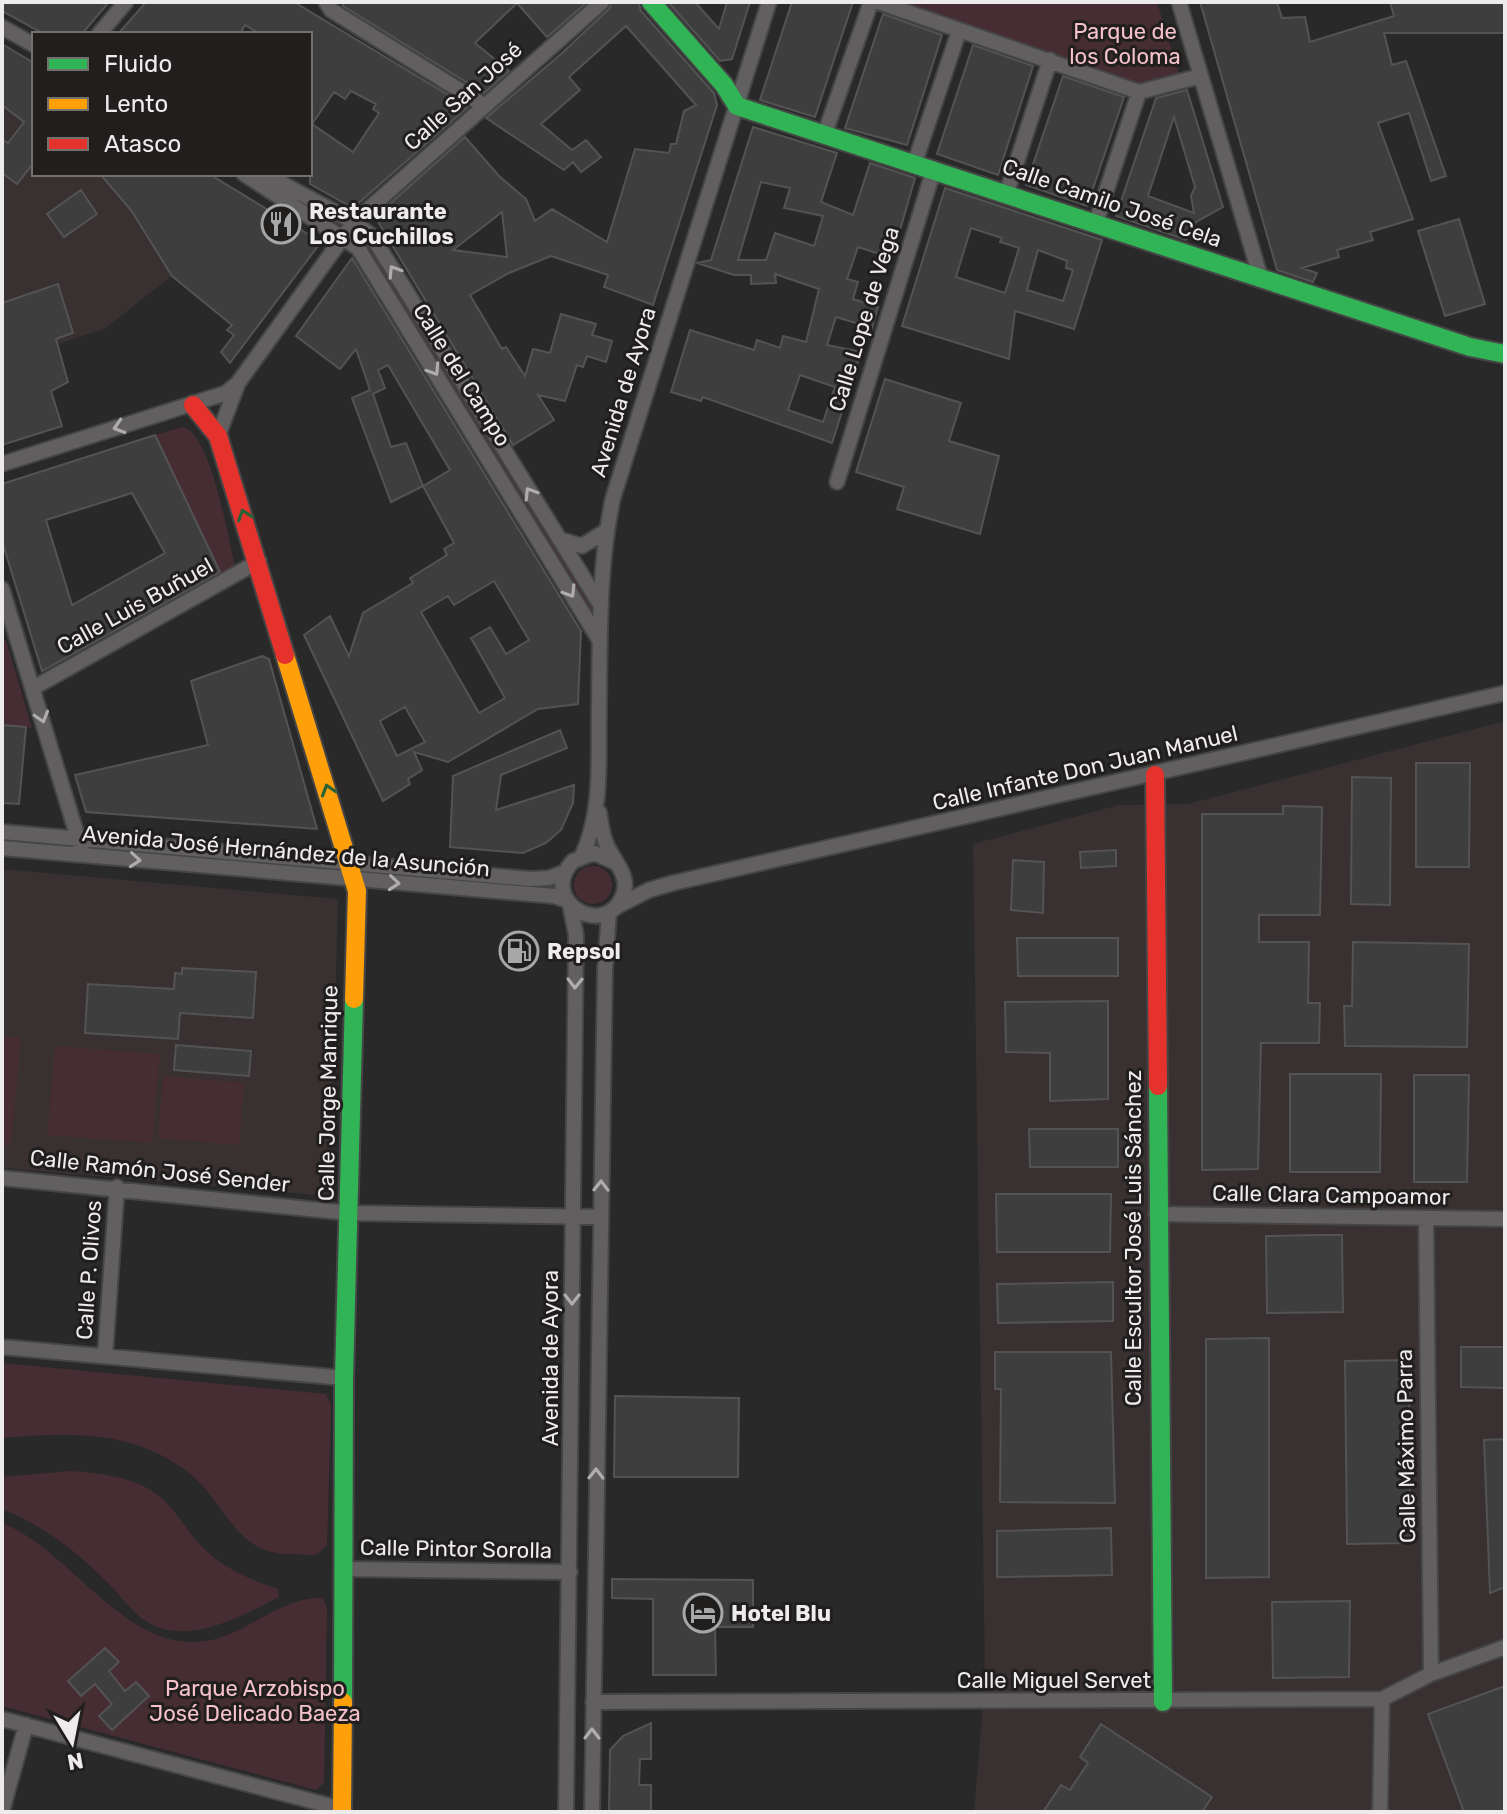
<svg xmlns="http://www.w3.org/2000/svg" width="1507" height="1814" viewBox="0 0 1507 1814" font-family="Rubik,sans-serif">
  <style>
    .built { fill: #383031 }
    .green { fill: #462d33 }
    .building { fill: #3f3e3e; stroke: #545353; stroke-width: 2; fill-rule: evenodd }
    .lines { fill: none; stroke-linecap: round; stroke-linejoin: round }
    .street-casing { stroke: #464545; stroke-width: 18 }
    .fast-casing { stroke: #464545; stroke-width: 22 }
    .slow-casing { stroke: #464545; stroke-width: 22 }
    .jam-casing { stroke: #464545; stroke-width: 22 }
    .street { stroke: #615f60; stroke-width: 14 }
    .fast { stroke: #30b455; stroke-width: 18 }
    .slow { stroke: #ff9f0a; stroke-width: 18 }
    .jam { stroke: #e5322d; stroke-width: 18 }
    .oneway { stroke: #aeacac }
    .oneway2 { stroke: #286237 }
    .labels { text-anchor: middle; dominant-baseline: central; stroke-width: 6; stroke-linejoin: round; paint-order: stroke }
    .park-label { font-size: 22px; fill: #f5c2ca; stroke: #211e1e }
    .street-label { font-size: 22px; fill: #edebeb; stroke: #211e1e }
    .poi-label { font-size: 22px; font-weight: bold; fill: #edebeb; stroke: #211e1e; text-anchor: start }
  </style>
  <rect width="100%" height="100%" fill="#292929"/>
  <path class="built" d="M2,105L34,129V174H96L106,181L131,210L172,276L104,329L2,362Z
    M1505,721V1812H974L985,1682L973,844L1119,805L1188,804Z
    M2,869L338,899L330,1196L2,1168Z"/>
  <path class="green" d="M875,2H1157L1181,81L1139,92Z
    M244,174H264L364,228L601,606L600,641L358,248Z
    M183,427C211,433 228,539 235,566L221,573L155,435Z
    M6,640L32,728L2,725V641Z
    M574 885a19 19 0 1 1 38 0a19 19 0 1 1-38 0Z
    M2,1036L21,1038L11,1146L2,1145Z
    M55,1046L160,1054L152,1143L47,1135Z
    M163,1076L244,1083L239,1145L158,1138Z
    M2,1363L326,1394L331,1405L327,1546L315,1555C298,1554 276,1556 260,1548C229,1532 217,1494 189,1473C135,1430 68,1432 2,1438Z
    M71,1471C97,1473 126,1476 149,1489C170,1501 180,1521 195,1539C218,1566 245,1578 278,1589L279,1597C244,1615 191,1645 151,1624C134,1616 121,1595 107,1582C78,1552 41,1524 2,1509V1477Z
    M2,1523C69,1549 121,1646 197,1642C243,1640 278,1596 323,1598L327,1609L324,1783L316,1790L2,1706Z"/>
  <path class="building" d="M2,2H109L82,34H44L2,11Z
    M146,2H294L468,107L353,208L310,184V34H260L245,25L240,34H118ZM351,91L376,104L373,109L379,113L353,152L312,124L334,92L345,99Z
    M343,2H587L547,37L517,3L475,43L509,71L484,93L343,6Z
    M612,2H638L641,11L714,93L717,105L653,305L604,287L608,275L551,256L509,273L470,295L502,349L506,347L525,376L533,349L550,353L561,314L596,324L592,335L612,341L606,362L587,356L583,367L577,365L565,401L538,395L554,420L513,445L375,217L465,137L499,176L526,199L535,221L552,209L607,242L635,149L669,153L671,144H676L684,111L696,105L626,26L569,77L580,90L541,124L572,150L586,140L601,157L581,172L573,162L564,170L486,118L561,54L609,9ZM502,212L507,257L453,250L479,230Z
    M668,2H695L719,29L727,2H750L732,59L720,61Z
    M792,2H853L815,117L760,100Z
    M1200,2H1277L1282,18L1305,17L1310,42L1394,16L1390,2H1505V33H1384L1392,65L1406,61L1446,176L1431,181L1409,113L1378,123L1413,219L1370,232L1373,240L1337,250L1339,257L1302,268L1317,273L1313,282L1277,270Z
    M883,14L942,35L907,145L845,128Z
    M2,44L34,63V162L17,184L2,173V139L8,143L24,122L2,105Z
    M973,45L1033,66L998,175L937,154Z
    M1063,76L1124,97L1087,206L1026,185Z
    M1187,90L1223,207L1196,222L1186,240L1116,216L1156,98ZM1174,117L1195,187L1191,196L1194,213L1148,196Z
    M753,127L837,153L821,202L853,215L870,163L915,178L892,258L858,247L847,279L858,282L853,299L878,307L872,328L836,317L827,345L861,352L832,443L703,397L701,401L671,392L690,330L754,350L757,340L780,348L783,336L806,342L819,289L775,274L776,283L751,284V275H734L697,263L711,260ZM761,182L790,188L784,208L823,216L814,246L775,233L766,260H738ZM800,375L835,387L823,422L788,410Z
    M100,174H209L321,242L230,363L221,352L234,335L227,330L232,325L172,276L131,210Z
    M945,188L1102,240L1074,329L1015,311L1009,359L902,326ZM971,228L1002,238L1000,242L1019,248L1005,293L956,277ZM1038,250L1067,261L1066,268L1073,270L1063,301L1027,290Z
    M81,190L97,214L64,237L47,214Z
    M1459,219L1485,304L1445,316L1418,231Z
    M352,258L581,631L578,704L538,709L448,762L414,752L422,770L408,779L410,784L383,801L304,635L330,616L349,656L363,613L413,583L410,578L447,555L444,549L454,543L423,486L391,502L352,398L370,390L356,349L340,369L296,336ZM388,365L450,470L423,486L406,443L391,447L373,394L385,388L378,370ZM494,581L529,640L506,654L490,627L471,638L505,698L479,713L421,612L448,596L454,605ZM405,707L425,742L397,756L380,721Z
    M58,284L73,333L56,339L68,382L51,391L62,426L2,445V303Z
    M885,379L961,403L949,441L999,456L980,534L897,509L904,487L856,472Z
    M155,435L220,572L42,671L2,541V484ZM132,493L165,553L72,605L46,520Z
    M262,656L269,659L317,829L86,812L75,775L208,745L191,681Z
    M2,725L26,727L19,804L2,803Z
    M560,730L567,748L501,775L496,810L574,785L573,803L561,830L546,843L523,853L450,847L453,776Z
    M1416,763H1470L1469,867H1416Z
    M1352,777L1391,778L1390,905L1351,904Z
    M1283,806L1322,807L1320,915H1259V942H1309L1308,1003H1320L1319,1043H1261L1258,1169L1202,1170V814H1283Z
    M1116,850V866L1081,868L1080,852Z
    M1013,860L1044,862L1043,913L1011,910Z
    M1017,938H1118V976H1018Z
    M1353,942L1469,944L1467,1047L1345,1046L1344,1006H1352Z
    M182,968L256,972L253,1018L180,1013L178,1039L85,1033L88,984L174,989L175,973L182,974Z
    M1108,1001V1099L1050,1101V1053L1006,1052L1005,1002Z
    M176,1045L251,1051L249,1076L174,1070Z
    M1290,1074H1381L1380,1172H1290Z
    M1414,1075H1469L1467,1182H1414Z
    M1029,1129H1118V1167H1030Z
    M996,1194H1111L1110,1252H997Z
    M1317,1235H1342L1343,1312L1267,1313L1266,1236Z
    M1113,1282V1321L998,1323L997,1284Z
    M1269,1338V1577L1206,1578V1339Z
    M1461,1347H1505V1388L1461,1387Z
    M995,1352H1111L1115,1503L1000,1502L1001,1389H995Z
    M1409,1360L1410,1543L1347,1544L1345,1361Z
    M615,1396L739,1398L738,1477H614Z
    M1505,1439V1587L1490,1593L1484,1440Z
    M1111,1528L1112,1575L997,1577V1531Z
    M612,1579L753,1580V1627H715L716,1675H653V1599L612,1598Z
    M1350,1601L1349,1677L1273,1678L1272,1602Z
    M105,1648L119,1662L109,1671L125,1691L136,1682L149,1696L112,1730L99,1716L112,1704L95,1684L81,1696L68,1681Z
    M1505,1686V1812H1464L1428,1714Z
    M651,1723V1759H640L639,1785H651V1812H609L610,1750L623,1736Z
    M1101,1724L1212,1797L1202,1812H1043L1061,1785L1070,1790L1088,1763L1080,1757Z"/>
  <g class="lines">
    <defs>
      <path id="street" d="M326,2L331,10L485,106
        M878,2L1139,92L1201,76
        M1179,2L1261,279
        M2,27L34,45
        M99,34L126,2
        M825,133L871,2
        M915,162L959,31
        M244,174L358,248L600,641
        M264,174L354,222L372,236L601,606
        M1007,192L1050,60
        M1096,222L1139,92
        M218,436L238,383
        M2,464L226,393L238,383L354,222L602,2
        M837,482L934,169
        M559,539L582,546L606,531
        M2,589L81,848
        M33,688L259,561
        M599,812C601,822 602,834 606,843C612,860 631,875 623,895C606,941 536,901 573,861L594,853L617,863
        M2,832L530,879L549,878L565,872
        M2,848L554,896L566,900
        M582,856C603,810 598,761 599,712C600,641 598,568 613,498L769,2
        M616,907L649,890L673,883L1505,693
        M2,1178L349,1213L601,1217
        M1156,1214L1505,1219
        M1426,1218L1431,1674
        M2,1347L344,1378
        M105,1356L117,1187
        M342,1569L570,1572
        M593,1702L1382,1699L1431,1674L1505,1647
        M2,1719L342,1809
        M2,1811L26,1725
        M566,1812L576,935L570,905
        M592,1812L605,969L609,912
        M1380,1812L1382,1699"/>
      <path id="fast" d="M651,2L724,85L737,106L1470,347L1505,354
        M1158,1086L1163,1702
        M343,1702L344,1378L354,999"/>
      <path id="slow" d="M285,655L357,891L354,999
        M342,1812L343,1702"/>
      <path id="jam" d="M193,405L218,436L285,655
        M1155,775L1158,1086"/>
    </defs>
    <use href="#street" class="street-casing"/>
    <use href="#fast" class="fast-casing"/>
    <use href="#slow" class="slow-casing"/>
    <use href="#jam" class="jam-casing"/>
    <use href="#street" class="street"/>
    <use href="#fast" class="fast"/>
    <use href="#slow" class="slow"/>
    <use href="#jam" class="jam"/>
  </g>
  <defs><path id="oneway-chevron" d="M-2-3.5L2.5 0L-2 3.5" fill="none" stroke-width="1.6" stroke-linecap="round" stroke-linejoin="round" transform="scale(2)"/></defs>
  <g class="oneway">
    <use href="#oneway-chevron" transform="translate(394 271) rotate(-122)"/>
    <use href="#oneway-chevron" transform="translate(434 370) rotate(58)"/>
    <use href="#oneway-chevron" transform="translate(119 427) rotate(163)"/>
    <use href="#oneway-chevron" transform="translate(530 493) rotate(-122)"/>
    <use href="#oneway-chevron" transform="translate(570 592) rotate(58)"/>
    <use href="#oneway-chevron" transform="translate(42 717) rotate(73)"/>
    <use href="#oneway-chevron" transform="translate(135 860) rotate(5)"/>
    <use href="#oneway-chevron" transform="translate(394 883) rotate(5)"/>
    <use href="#oneway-chevron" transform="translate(575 983) rotate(91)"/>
    <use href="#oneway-chevron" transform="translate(601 1186) rotate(-89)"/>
    <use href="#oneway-chevron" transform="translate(572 1299) rotate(90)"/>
    <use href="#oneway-chevron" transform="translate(596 1474) rotate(-89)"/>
    <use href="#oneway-chevron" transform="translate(592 1734) rotate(-90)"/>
  </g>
  <g class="oneway2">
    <use href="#oneway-chevron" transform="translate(244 515) rotate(-108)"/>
    <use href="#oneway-chevron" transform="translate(328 790) rotate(-107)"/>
  </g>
  <defs>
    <symbol id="restaurant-ring" viewBox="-11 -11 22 22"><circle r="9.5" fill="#211e1e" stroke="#a8a7a7" stroke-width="1.5"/><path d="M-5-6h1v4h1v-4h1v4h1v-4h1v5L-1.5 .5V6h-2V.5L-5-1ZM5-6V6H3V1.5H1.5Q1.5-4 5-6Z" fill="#a8a7a7"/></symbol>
    <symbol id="fuel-ring" viewBox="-11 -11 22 22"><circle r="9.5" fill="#211e1e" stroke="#a8a7a7" stroke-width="1.5"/><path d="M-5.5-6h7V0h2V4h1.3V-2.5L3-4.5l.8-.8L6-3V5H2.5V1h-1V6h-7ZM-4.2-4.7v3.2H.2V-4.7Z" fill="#a8a7a7"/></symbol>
    <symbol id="hotel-ring" viewBox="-11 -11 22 22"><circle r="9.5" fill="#211e1e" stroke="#a8a7a7" stroke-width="1.5"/><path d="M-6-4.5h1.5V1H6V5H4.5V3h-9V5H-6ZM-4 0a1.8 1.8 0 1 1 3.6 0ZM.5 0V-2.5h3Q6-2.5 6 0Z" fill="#a8a7a7"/></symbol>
  </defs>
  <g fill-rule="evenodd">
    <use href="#restaurant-ring" x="259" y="202" width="44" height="44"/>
    <use href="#fuel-ring" x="497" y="929" width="44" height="44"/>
    <use href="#hotel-ring" x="681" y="1591" width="44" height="44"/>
  </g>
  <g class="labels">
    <g class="park-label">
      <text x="1125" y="31">Parque de<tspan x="1125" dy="25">los Coloma</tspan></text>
      <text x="255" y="1688">Parque Arzobispo<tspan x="255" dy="25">José Delicado Baeza</tspan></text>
    </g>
    <g class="street-label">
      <text transform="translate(463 96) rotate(-42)">Calle San José</text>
      <text transform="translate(1112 203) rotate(19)">Calle Camilo José Cela</text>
      <text transform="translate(864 319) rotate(-73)">Calle Lope de Vega</text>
      <text transform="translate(462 375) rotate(58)">Calle del Campo</text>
      <text transform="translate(623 392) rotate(-73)">Avenida de Ayora</text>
      <text transform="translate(135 606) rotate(-29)">Calle Luis Buñuel</text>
      <text transform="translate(1085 768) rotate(-13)">Calle Infante Don Juan Manuel</text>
      <text transform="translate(286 851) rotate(5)">Avenida José Hernández de la Asunción</text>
      <text transform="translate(328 1093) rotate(-89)">Calle Jorge Manrique</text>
      <text transform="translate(160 1171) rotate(6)">Calle Ramón José Sender</text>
      <text transform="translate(1331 1195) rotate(1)">Calle Clara Campoamor</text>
      <text transform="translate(1133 1238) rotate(-90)">Calle Escultor José Luis Sánchez</text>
      <text transform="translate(89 1270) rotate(-86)">Calle P. Olivos</text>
      <text transform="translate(550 1358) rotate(-90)">Avenida de Ayora</text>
      <text transform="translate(1406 1446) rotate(-91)">Calle Máximo Parra</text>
      <text transform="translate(456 1549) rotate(1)">Calle Pintor Sorolla</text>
      <text x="1054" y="1680">Calle Miguel Servet</text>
    </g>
    <g class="poi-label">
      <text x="309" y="211">Restaurante<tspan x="309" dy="25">Los Cuchillos</tspan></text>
      <text x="547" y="951">Repsol</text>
      <text x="731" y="1613">Hotel Blu</text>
    </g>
  </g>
  <rect width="1507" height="1814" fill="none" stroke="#edebeb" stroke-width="8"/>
  <rect x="32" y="32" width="280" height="144" fill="#211e1e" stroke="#737070" stroke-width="2"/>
  <rect x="48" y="58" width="40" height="12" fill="#30b455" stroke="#737070" stroke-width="2"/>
  <text x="104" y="72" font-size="24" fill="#edebeb">Fluido</text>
  <rect x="48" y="98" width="40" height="12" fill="#ff9f0a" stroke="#737070" stroke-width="2"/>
  <text x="104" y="112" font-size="24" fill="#edebeb">Lento</text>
  <rect x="48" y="138" width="40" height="12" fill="#e5322d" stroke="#737070" stroke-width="2"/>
  <text x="104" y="152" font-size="24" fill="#edebeb">Atasco</text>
  <g transform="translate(72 1742) rotate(170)" stroke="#211e1e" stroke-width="6" paint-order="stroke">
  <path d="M0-6L14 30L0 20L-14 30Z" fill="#edebeb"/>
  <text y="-12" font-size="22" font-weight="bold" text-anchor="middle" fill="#edebeb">N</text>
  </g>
</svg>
